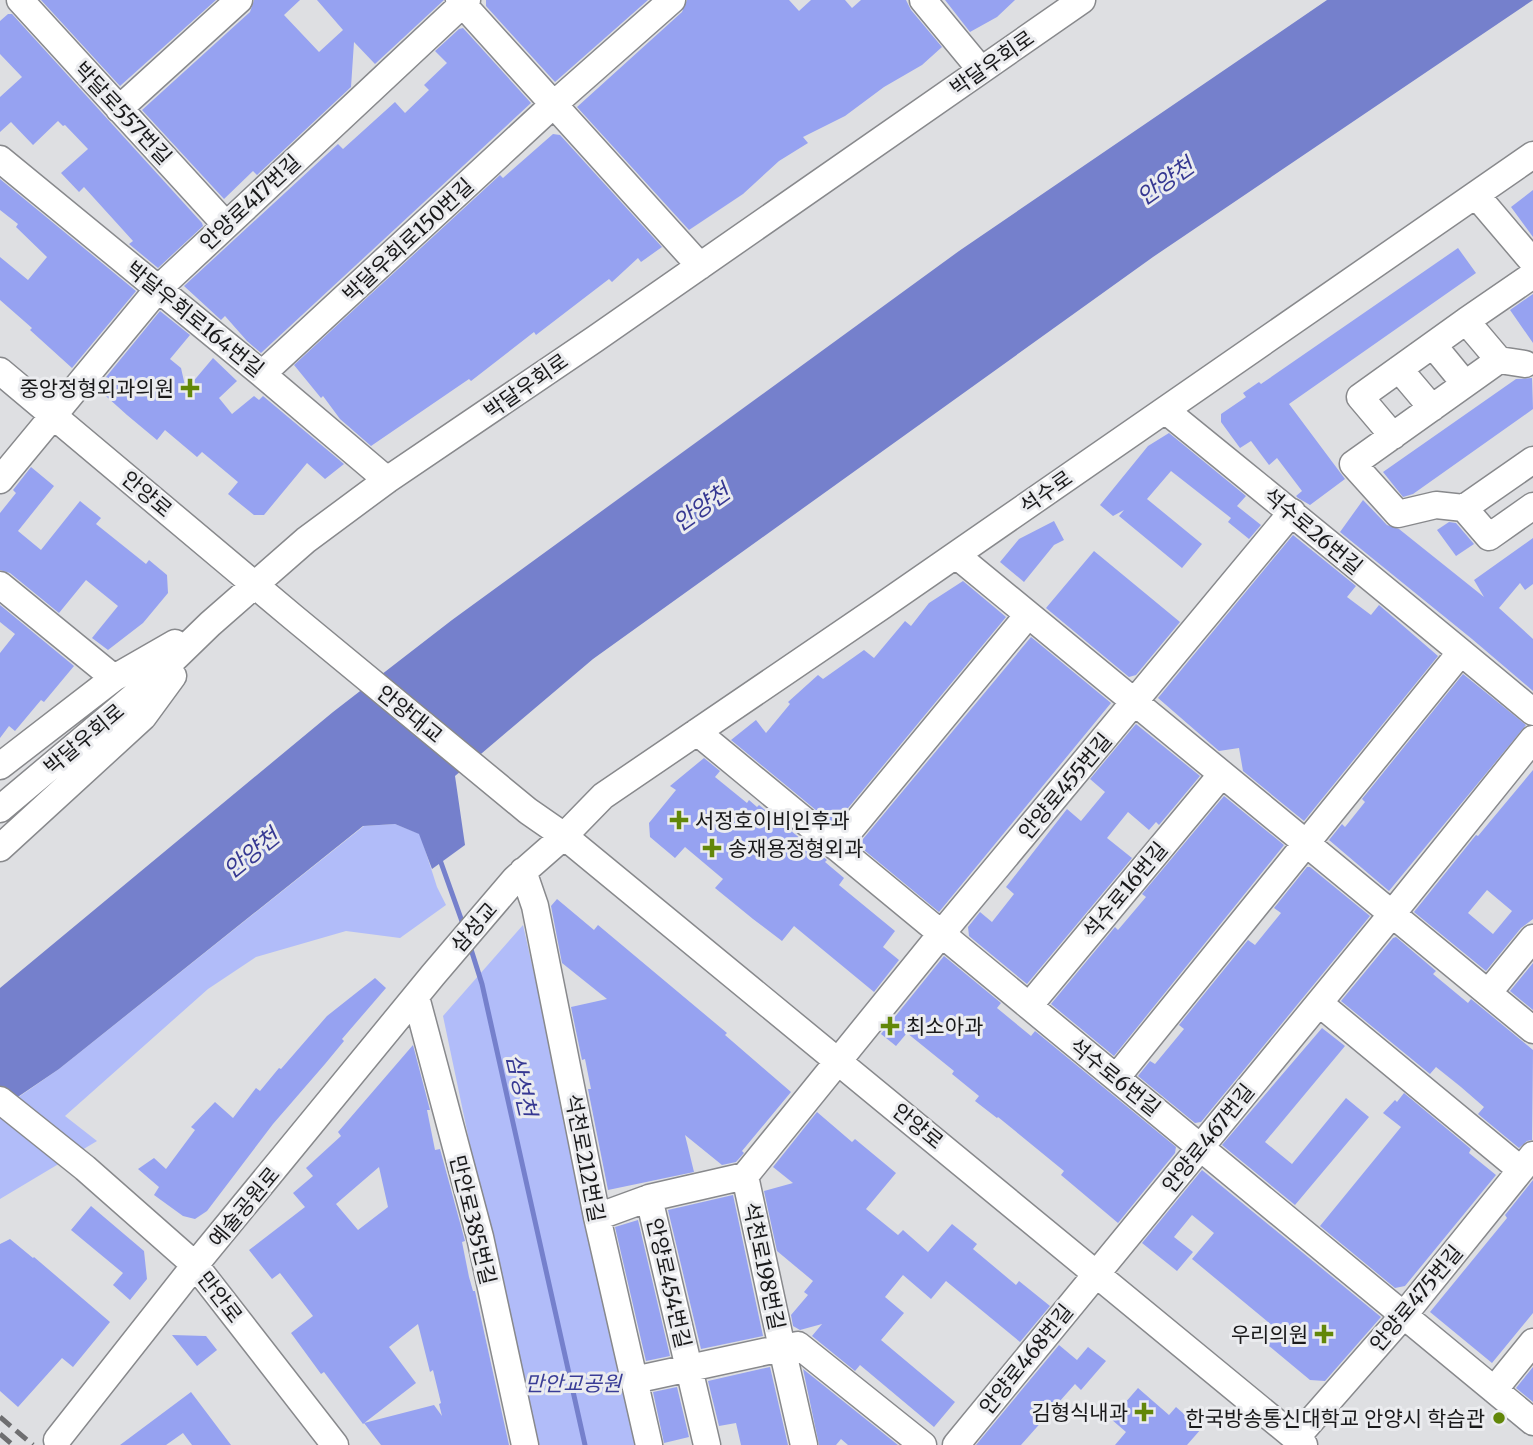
<svg xmlns="http://www.w3.org/2000/svg" width="1533" height="1445" viewBox="0 0 1533 1445" font-family="Merriweather,'Noto Sans KR',serif">
  <style>
    .green { fill: #b1bcf9 }
    .water { fill: #7580cc }
    .lines { fill: none; stroke-linecap: round; stroke-linejoin: round }
    .stream { stroke: #7580cc; stroke-width: 5 }
    .building { fill: #96a2f1; fill-rule: evenodd }
    .minor-casing { stroke: #88898c; stroke-width: 29 }
    .minor { stroke: #fff; stroke-width: 26 }
    .rail { stroke: #6e6e70; stroke-width: 5; stroke-dasharray: 14 7; stroke-linecap: butt }
    .poi-dot { fill: #628709; stroke: #ebecef; stroke-width: 2.5 }
    .labels { text-anchor: middle; dominant-baseline: central; stroke-width: 6; stroke-linejoin: round; paint-order: stroke }
    .street-label { font-size: 21px; fill: #19191a; stroke: #ebecef }
    .poi-label { font-size: 21px; fill: #19191a; stroke: #ebecef; text-anchor: end }
    .park-label { font-size: 21px; font-style: italic; fill: #393c96; stroke: #ebecef }
    .water-label { font-size: 23px; font-style: italic; fill: #363892; stroke: #ebecef }
  </style>
  <rect width="100%" height="100%" fill="#dedfe2"/>
  <path class="green" d="M395,824L420,834L437,887L446,905L400,938L346,931L256,957L208,989L65,1116L97,1141L0,1199V1110L59,1069L364,826Z
    M523,925L641,1445H533L443,1016Z"/>
  <path class="water" d="M1327,0H1533L1153,257L593,659L455,776L465,845L432,869L419,834L395,824L363,826L59,1069L0,1109V988L29,964L333,712L452,620L959,251Z"/>
  <g class="lines">
    <path class="stream" d="M439,857L464,927
      M469,943L482,984L585,1445"/>
  </g>
  <path class="building" d="M41,0H216L120,86Z
    M254,0H300L284,15L319,52L343,30L317,0H444L375,64L354,42L351,87L257,175L253,171L224,199L142,110L250,12Z
    M486,0H648L555,82L486,6Z
    M687,0H789L799,11L811,0H845L852,8L861,0H906L911,10L942,47L922,65L884,87L845,116L803,137L808,143L779,161L743,194L689,230L577,107L682,12Z
    M945,0H1015L997,17L970,32Z
    M8,14H12L202,223L203,226L158,268L129,244L133,241L84,187L79,192L61,173L88,149L65,125L63,126L58,121L33,145L11,122L0,132V97L22,77L0,54V21Z
    M463,28L531,103L261,353L247,341L225,316L221,320L184,286L338,144L343,149L395,102L405,113L429,90L424,85L447,63L435,51L459,29Z
    M553,134L560,135L662,247L641,262L638,258L612,282L609,279L536,335L534,332L471,381L469,379L371,446L340,419L323,396L321,398L294,365L500,175L503,178Z
    M0,179L136,291L72,368L30,330L32,328L0,300V257L28,280L47,257L16,227L18,224L0,210Z
    M1533,190V237L1511,207Z
    M1458,248L1476,273L1289,404L1345,479L1310,505L1298,498L1296,496L1302,491L1277,458L1269,465L1251,441L1240,448L1221,422V414L1246,397L1243,393L1259,382L1261,384Z
    M1533,294V343L1510,310Z
    M160,311L190,335L170,359L181,368L186,390L213,358L237,381L219,398L232,414L254,396L259,400L263,396L344,464L325,479L307,463L264,515H254L228,494L238,482L202,452L197,457L165,430L157,440L127,415L97,388Z
    M1532,378L1533,409L1413,494L1403,497L1383,472L1516,379Z
    M1169,433L1246,496L1237,506L1261,525L1249,539L1228,522L1231,518L1171,471L1147,499L1202,544L1182,568L1119,516L1124,510L1113,516L1100,505L1148,446Z
    M31,467L54,486L18,531L41,550L80,501L101,518L96,524L146,564L149,560L167,575L168,593L143,623L108,650L92,638L118,606L86,580L59,613L10,573L0,570V513L16,493L13,490Z
    M1363,500L1387,525L1399,529L1484,597L1474,580L1533,538V584L1525,590L1520,583L1499,608L1533,639V691L1472,639L1340,532Z
    M1054,521L1064,540L1054,545L1024,582L1000,562L1019,539Z
    M1449,522L1456,523L1474,544L1456,556L1437,530Z
    M1293,535L1356,586L1347,597L1371,615L1379,605L1438,656L1304,821L1243,771L1239,748L1219,751L1158,698Z
    M1094,551L1180,622L1136,675L1129,677L1046,608Z
    M963,581L1006,617L834,825L731,740L756,720L766,733L790,704L788,702L818,675L823,679L864,650L874,658L905,621L911,626L929,603Z
    M0,605L74,666L44,702L41,700L15,731L9,726L0,738V653L15,634L0,622Z
    M1031,637L1111,703L939,912L858,845Z
    M1463,674L1526,725L1389,891L1329,840L1342,824L1345,827L1365,802L1362,799Z
    M1136,724L1200,776L1159,825L1156,822L1149,830L1128,812L1107,838L1132,858L1027,984L969,936L968,927L980,912L992,922L1014,894L1006,887L1067,809L1081,821L1105,792L1090,779Z
    M704,758L720,771L715,777L747,803L749,800L757,807L759,805L827,860L825,862L844,878L839,885L895,931L883,947L899,960L874,992L794,926L782,941L753,919L715,888L723,879L685,847L675,858L650,837L649,823L676,790L670,786Z
    M1533,770V919L1521,928L1486,971L1414,912L1476,835L1478,836ZM1487,890L1512,911L1493,934L1468,913Z
    M1224,796L1284,845L1114,1056L1051,1004L1115,927L1118,930L1146,897L1142,894Z
    M1307,867H1310L1370,916L1201,1122L1195,1123L1138,1076L1150,1061L1155,1064L1184,1029L1179,1025L1248,940L1255,945L1281,913L1274,908Z
    M557,899L594,930L598,925L727,1033L725,1035L791,1092L742,1151L744,1153L736,1162L722,1165L685,1135L694,1172L608,1190L588,1089H591L585,1059L582,1060L571,1007L607,999L562,963L551,906Z
    M1396,937L1436,971L1433,974L1468,1003L1471,999L1533,1050L1532,1140L1527,1141L1519,1148L1478,1114L1484,1107L1461,1087L1436,1067L1430,1074L1341,1001L1393,938Z
    M944,956L1001,1003L997,1008L1031,1036L1035,1031L1176,1147L1175,1153L1118,1223L1061,1175L1064,1171L998,1117L997,1118L975,1101L979,1096L952,1074L954,1071L907,1033L896,1046L881,1034Z
    M1533,963V1010L1510,991Z
    M375,978L386,988L342,1039L344,1041L325,1064L273,1124L207,1211L195,1219L183,1216L154,1195L159,1187L138,1169L154,1158L166,1169L195,1130L191,1127L215,1102L233,1118L256,1088L260,1091L279,1068L281,1069L327,1016Z
    M1322,1028L1345,1046L1265,1142L1292,1164L1346,1098L1369,1117L1295,1205L1222,1145Z
    M413,1045L430,1110H427L435,1150L440,1149L465,1241L462,1242L469,1277L473,1291H475L509,1445H381L364,1423L434,1405L442,1416L439,1404L441,1403L433,1370L430,1372L418,1324L389,1347L416,1383L363,1424L324,1372L321,1374L291,1333L313,1316L280,1273L272,1279L249,1250L305,1207L293,1193L313,1176L306,1168L341,1136L338,1132ZM379,1167L388,1207L358,1230L336,1204Z
    M1404,1093L1471,1149L1469,1153L1496,1175L1405,1286L1395,1288L1320,1226L1401,1127L1383,1113L1395,1100L1397,1102Z
    M817,1112L852,1142L855,1139L896,1173L866,1209L898,1235L903,1230L928,1252L952,1224L977,1244L973,1249L1016,1285L1019,1281L1050,1306L1020,1342L946,1281L931,1299L903,1275L885,1297L904,1313L881,1340L955,1402L934,1427L860,1365L855,1371L812,1336L822,1324L800,1330L793,1326L791,1315L808,1295L804,1292L813,1281L777,1251L764,1191L793,1183L773,1167Z
    M1202,1170L1381,1317L1325,1381L1310,1380L1263,1341L1274,1327L1192,1259L1214,1233L1192,1215L1174,1237L1193,1252L1177,1271L1142,1243Z
    M1533,1180V1313L1492,1363L1430,1312L1507,1218L1505,1215Z
    M733,1195L763,1336L701,1349L668,1210Z
    M91,1206L144,1251L147,1279L130,1300L113,1285L123,1273L71,1230Z
    M638,1220L670,1356L646,1361L615,1227Z
    M10,1239L33,1258L34,1257L110,1322L73,1367L62,1358L18,1407L0,1391V1244Z
    M172,1335L206,1336L217,1350L197,1366Z
    M1059,1345L1077,1360L1088,1347L1106,1361L1081,1390L1075,1384L1021,1445H976Z
    M770,1367L788,1445H741L736,1423L719,1426L708,1381Z
    M1533,1367V1402L1516,1388Z
    M803,1369L898,1445H848L841,1439L836,1445H819Z
    M677,1387L689,1437L664,1443L653,1392Z
    M1138,1388L1169,1415L1176,1407L1201,1429L1187,1445H1115L1126,1432L1111,1419Z
    M191,1392L231,1445H192L183,1433L166,1445H120Z"/>
  <g class="lines">
    <defs>
      <path id="minor" d="M20,0L226,225
        M459,0L700,266
        M923,0L981,70
        M119,109L239,0
        M0,159L262,374L387,480
        M1476,195L1533,262
        M1433,345L1465,384
        M1499,360L1466,321L1533,275
        M1399,369L1432,408
        M0,371L293,617L528,811L564,836L1304,1445
        M262,374L553,105L672,0
        M1165,410C1288,510 1411,610 1533,712
        M1393,436L1360,397L1466,321
        M1533,460L1464,508L1489,537L1533,506
        M0,480L158,289L467,0
        M1464,508L1436,505L1398,514L1353,464L1499,360L1525,364
        M956,555L1533,1030
        M0,585L114,678
        M697,732L1533,1422
        M0,766L114,678L175,643
        M0,809L144,688L210,624L306,540L387,480L595,339L1082,0
        M836,847L1028,615
        M0,848L143,717L173,676
        M523,871L535,906L597,1217L649,1445
        M1488,993L1533,938
        M416,997L480,1237L525,1445
        M1319,1003L1521,1170
        M1029,1006L1222,774
        M1116,1078L1461,652
        M0,1100L85,1168L195,1265L335,1445
        M745,1176L782,1348L798,1345L923,1445
        M649,1198L707,1445
        M597,1217L649,1198L745,1176L942,933L1292,512
        M634,1380L782,1348L804,1445
        M1494,1390L1533,1342
        M1296,1438L1403,1316L1533,1155
        M57,1440L195,1265L433,975L515,879L564,836L603,796L882,606L1533,155
        M956,1445L1392,914L1533,739"/>
    </defs>
    <use href="#minor" class="minor-casing"/>
    <use href="#minor" class="minor"/>
    <path class="rail" d="M0,1417L33,1445
      M0,1434L13,1445"/>
  </g>
  <g class="poi-dot">
    <path d="M186.5 377.5h7v7h7v7h-7v7h-7v-7h-7v-7h7z"/>
    <path d="M675.5 809.5h7v7h7v7h-7v7h-7v-7h-7v-7h7z"/>
    <path d="M708.5 837.5h7v7h7v7h-7v7h-7v-7h-7v-7h7z"/>
    <path d="M886.5 1015.5h7v7h7v7h-7v7h-7v-7h-7v-7h7z"/>
    <path d="M1320.5 1323.5h7v7h7v7h-7v7h-7v-7h-7v-7h7z"/>
    <path d="M1140.5 1401.5h7v7h7v7h-7v7h-7v-7h-7v-7h7z"/>
    <circle cx="1499" cy="1418" r="7"/>
  </g>
  <g class="labels">
    <g class="street-label">
      <text transform="translate(992 63) rotate(-35)">박달우회로</text>
      <text transform="translate(123 113) rotate(47)">박달로557번길</text>
      <text transform="translate(250 202) rotate(-43)">안양로417번길</text>
      <text transform="translate(408 240) rotate(-43)">박달우회로150번길</text>
      <text transform="translate(195 319) rotate(39)">박달우회로164번길</text>
      <text transform="translate(526 386) rotate(-35)">박달우회로</text>
      <text transform="translate(1046 492) rotate(-35)">석수로</text>
      <text transform="translate(147 494) rotate(40)">안양로</text>
      <text transform="translate(1313 531) rotate(40)">석수로26번길</text>
      <text transform="translate(410 714) rotate(39)">안양대교</text>
      <text transform="translate(84 739) rotate(-40)">박달우회로</text>
      <text transform="translate(1065 786) rotate(-50)">안양로455번길</text>
      <text transform="translate(1125 890) rotate(-50)">석수로16번길</text>
      <text transform="translate(474 927) rotate(-49)">삼성교</text>
      <text transform="translate(1115 1077) rotate(39)">석수로6번길</text>
      <text transform="translate(918 1126) rotate(39)">안양로</text>
      <text transform="translate(1208 1138) rotate(-51)">안양로467번길</text>
      <text transform="translate(585 1158) rotate(79)">석천로212번길</text>
      <text transform="translate(244 1207) rotate(-50)">예술공원로</text>
      <text transform="translate(473 1220) rotate(76)">만안로385번길</text>
      <text transform="translate(764 1266) rotate(78)">석천로198번길</text>
      <text transform="translate(669 1283) rotate(77)">안양로454번길</text>
      <text transform="translate(220 1297) rotate(52)">만안로</text>
      <text transform="translate(1416 1298) rotate(-50)">안양로475번길</text>
      <text transform="translate(1026 1359) rotate(-51)">안양로468번길</text>
    </g>
    <g class="poi-label">
      <text x="174" y="388">중앙정형외과의원</text>
      <text x="695" y="820" text-anchor="start">서정호이비인후과</text>
      <text x="728" y="848" text-anchor="start">송재용정형외과</text>
      <text x="906" y="1026" text-anchor="start">최소아과</text>
      <text x="1308" y="1334">우리의원</text>
      <text x="1128" y="1412">김형식내과</text>
      <text x="1485" y="1418">한국방송통신대학교 안양시 학습관</text>
    </g>
    <g class="park-label">
      <text x="573" y="1383">만안교공원</text>
    </g>
    <g class="water-label">
      <text transform="translate(1165 181) rotate(-35)">안양천</text>
      <text transform="translate(701 507) rotate(-35)">안양천</text>
      <text transform="translate(251 853) rotate(-39)">안양천</text>
      <text transform="translate(522 1085) rotate(77)">삼성천</text>
    </g>
  </g>
</svg>
